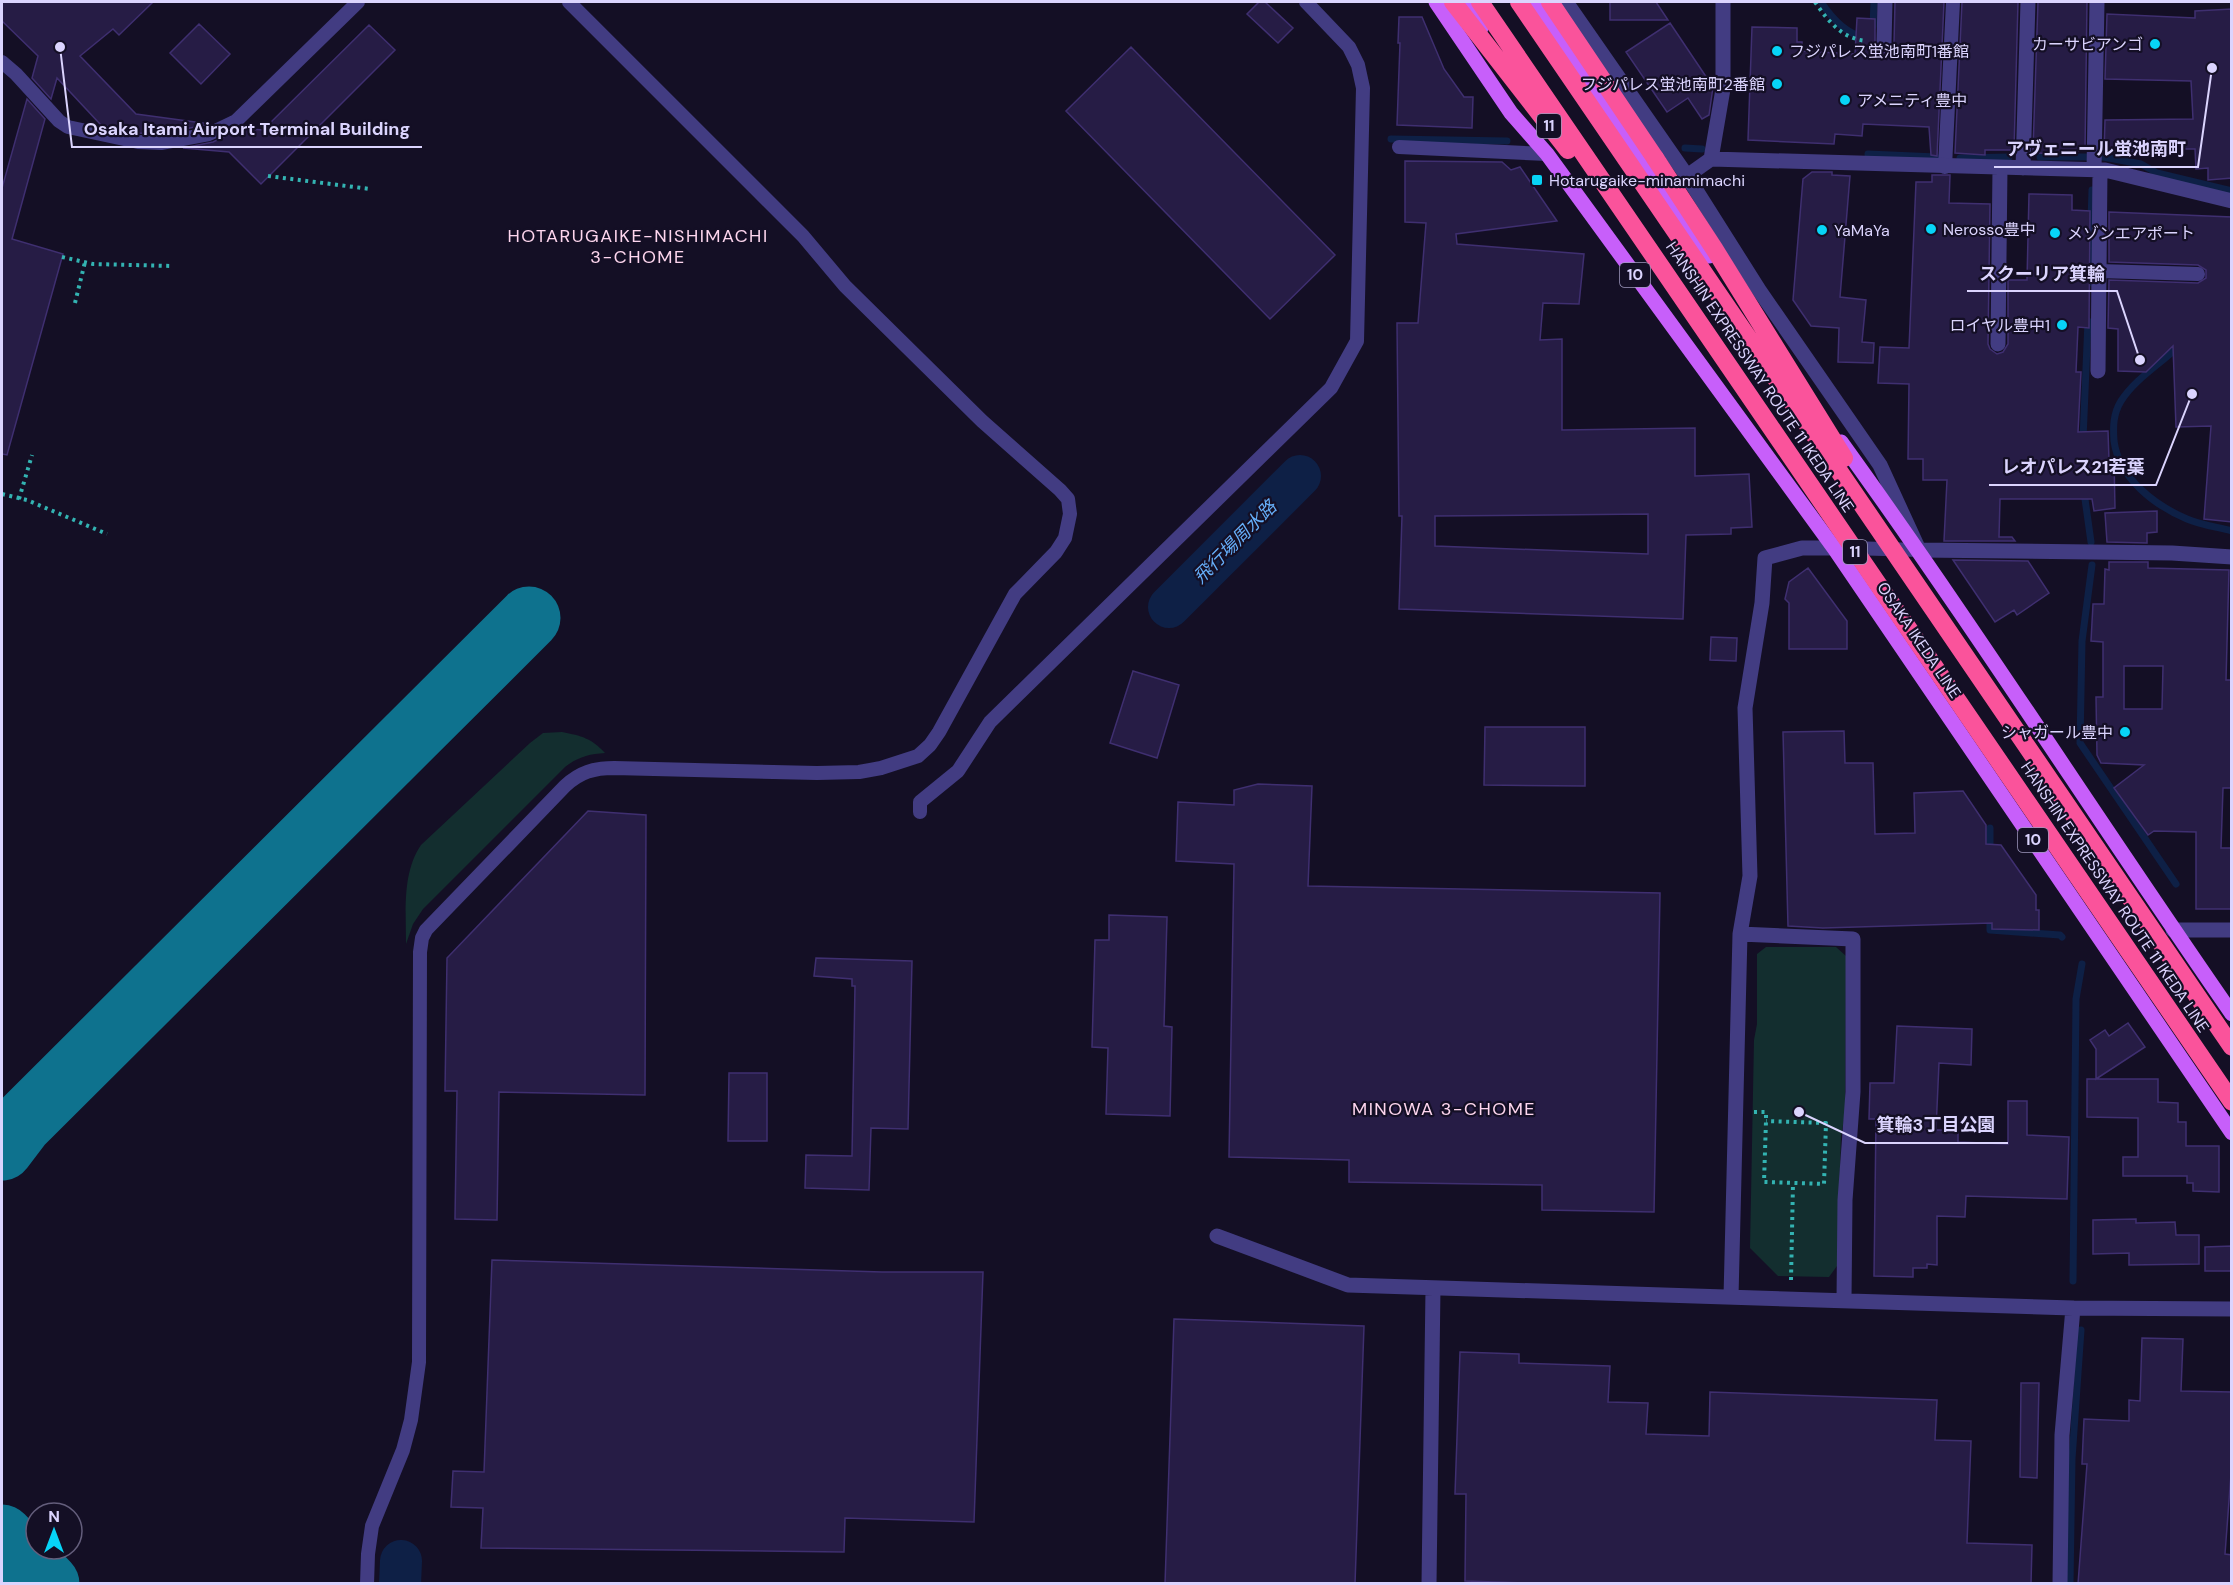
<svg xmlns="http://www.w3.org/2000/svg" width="2233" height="1585" viewBox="0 0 2233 1585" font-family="'DM Sans','Noto Sans JP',sans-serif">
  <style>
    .green { fill: #132e2f }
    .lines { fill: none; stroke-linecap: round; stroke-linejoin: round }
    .stream { stroke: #0e2046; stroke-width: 7 }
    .river { stroke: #0e2046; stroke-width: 42 }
    .taxiway { stroke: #0e728e; stroke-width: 63 }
    .building { fill: #261c45; stroke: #3f2f70; stroke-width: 1.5; fill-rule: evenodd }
    .path { stroke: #33b3b2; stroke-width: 4; stroke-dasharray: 3 4.5; stroke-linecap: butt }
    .lane { stroke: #423c82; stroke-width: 14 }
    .street { stroke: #423c82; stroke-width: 15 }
    .primary { stroke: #c75ffa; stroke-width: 15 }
    .highway { stroke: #fa539b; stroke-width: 18 }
    .highway-bridge { stroke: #fa539b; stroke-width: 18 }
    .poi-dot { fill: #07d4f7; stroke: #140f25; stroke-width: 2 }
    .labels { text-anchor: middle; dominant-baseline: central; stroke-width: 4.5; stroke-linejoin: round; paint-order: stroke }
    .shield { fill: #140f25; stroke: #9f99bd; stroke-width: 1.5 }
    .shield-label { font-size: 15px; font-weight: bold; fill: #dbd4fe }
    .poi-label { font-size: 16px; fill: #dbd4fe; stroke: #140f25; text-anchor: start }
    .street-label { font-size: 16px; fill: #dbd4fe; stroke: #140f25 }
    .neighbourhood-label { font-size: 18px; letter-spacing: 1.5px; fill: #fed6ee; stroke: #140f25 }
    .water-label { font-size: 18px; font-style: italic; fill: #66affa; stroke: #140f25 }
    .leader { fill: none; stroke: #dbd4fe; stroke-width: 2 }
    .callout-dot { fill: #dbd4fe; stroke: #140f25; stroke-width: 2 }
    .callout-label { font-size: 18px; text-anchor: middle; font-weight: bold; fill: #dbd4fe; stroke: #140f25; stroke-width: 4.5; stroke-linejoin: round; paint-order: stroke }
  </style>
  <rect width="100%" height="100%" fill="#140f25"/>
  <path class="green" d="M562,732C582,736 591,738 605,753C589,754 578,757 565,767L423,909L413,924L406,944C406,911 402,873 421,845L530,743L543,733Z
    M1766,947H1836L1846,956L1845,1114L1841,1136L1837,1266L1829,1277L1778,1276L1750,1248L1754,1040L1757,1024V954Z"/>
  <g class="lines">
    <path class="stream" d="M1821,2C1831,17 1845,34 1864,37
      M1873,26L1874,2
      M1391,139L1507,141
      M1685,148L1702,149
      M1868,154L1936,157
      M2040,157H2088
      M2103,157L2141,164L2157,173L2232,191
      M1960,158L2009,157
      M2089,283L2092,190
      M2178,347C2159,365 2135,379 2121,401C2113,414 2113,427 2114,441C2119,478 2154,505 2187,519C2201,525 2217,527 2232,531
      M2083,439L2088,321
      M2084,492L2091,542
      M2092,565L2082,641L2080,743L2176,884
      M1990,828V853
      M1990,915V930L2060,935L2062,937
      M2073,1281L2076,999L2082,964
      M2070,1584L2072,1459L2081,1330"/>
    <path class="river" d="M1169,607L1300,476
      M400,1584L401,1561"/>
    <path class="taxiway" d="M2,1149L21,1124L529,618
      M2,1536L48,1584"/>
  </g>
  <path class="building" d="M2,2H153L119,35L113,29L80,56L136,114L210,124L160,134L139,133L101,125L57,78L51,99L32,78L38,56L2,21Z
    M1259,2H1265L1293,28L1278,43L1247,14Z
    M1610,2H1656L1668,20H1610Z
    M1895,2H1944L1937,156L1931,155L1929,127L1863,124L1862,136L1835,134L1834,144L1748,140L1752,27L1797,28V42H1802V51L1855,54L1857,18L1875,19V47L1878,51L1884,53L1889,51L1894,44Z
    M1962,2H2018L2014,150H1985V155L1955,153Z
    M2038,2H2087L2085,151L2058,152V154L2039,153V151L2033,150Z
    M2232,9V178L2208,180V168L2196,169L2195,149H2136V152H2104L2105,120L2193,119L2191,81L2105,79L2107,14L2195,18V11Z
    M1399,17H1422L1444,69L1464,97H1473L1472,128L1397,125L1400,43H1398Z
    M1670,23L1713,87L1709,115L1702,119L1688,98L1667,112L1626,52Z
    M199,24L230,54L201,84L170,53Z
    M369,25L395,50L261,184L229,152L183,148L213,142L242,128L263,130Z
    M1131,47L1335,255L1270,319L1066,111Z
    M27,99L45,119L12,239L63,254L7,455L2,454V188Z
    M1405,161L1502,162L1511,170L1520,167L1557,221L1456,234L1457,244L1584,254L1579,304L1543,303L1540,340L1562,339V430L1695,428V476L1749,474L1752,527L1731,528V534L1686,535L1683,619L1399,609L1402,516H1399L1397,323H1418L1426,223L1405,222ZM1648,514V554L1435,546V516Z
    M1812,172H1832V175L1850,176L1840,297L1866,300L1862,342L1874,343L1873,363L1838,362L1839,328L1811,326L1793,300L1803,179Z
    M1932,175H1950L1949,203L1990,204L1988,344L1990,349L1997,354L2003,352L2008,344V280H2027L2029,194L2072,195V210L2090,211L2089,328L2078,327L2076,372H2081L2078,432L2108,431L2109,460H2114L2115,508L2094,511L2092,499H2000L1999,537H2012L2015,541H1944L1947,480H1923V459H1908L1909,384L1878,383L1880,347L1909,348L1916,182H1932Z
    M2109,212L2232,217V522L2204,519L2211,426L2176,427L2173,346L2146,372L2118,371V329L2108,328L2109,280L2198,283L2206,278V270L2198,265L2109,262Z
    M2157,511V532L2147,533V543L2107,542L2105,513Z
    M1953,560L2028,561L2049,593L2017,615L2014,610L1995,622Z
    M2109,562H2148V568L2229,570L2226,680H2232V788H2223L2221,848H2232V909H2196V832L2154,831L2148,835L2114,788L2144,765L2101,763L2097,755L2096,697H2103V642L2091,641L2093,604H2104L2105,569L2109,570ZM2124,666H2163L2162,709H2124Z
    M1808,568L1847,621V649H1789V603L1785,599L1789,582Z
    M1711,637L1737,638L1736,661L1710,660Z
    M1133,671L1179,685L1157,758L1110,743Z
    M1485,727H1585V786L1484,785Z
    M1844,731L1845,763H1873L1875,834L1915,833L1914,793L1963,791L1986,825V844L2001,845L2036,895V910H2039V930L1992,929V923L1823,928L1788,926L1783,732Z
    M1258,784L1312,786L1308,886L1660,893L1654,1212L1542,1210V1185L1349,1182V1160L1229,1157L1234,864L1176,861L1178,802L1234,805V790Z
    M588,811L646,815L645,1095L499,1092L497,1220L455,1219L457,1091H445L447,958Z
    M1109,915L1167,917L1164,1026L1172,1027L1170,1116L1106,1114L1108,1048L1092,1047L1095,940H1109Z
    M816,958L912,961L908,1129L871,1128L869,1190L805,1188L806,1155L852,1156L855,986H852V979L814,976Z
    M2128,1023L2145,1047L2096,1079V1049L2090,1040L2105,1030L2109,1036Z
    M1897,1026L1972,1029L1971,1065L1939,1063L1936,1130H1958V1142L2008,1144V1101H2027V1135L2069,1137L2067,1199L1966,1196L1965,1217L1937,1216V1265L1927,1264V1268H1913V1277L1874,1276L1876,1119H1869L1870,1083H1894Z
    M729,1073H767V1141H728Z
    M2087,1079H2158V1102L2178,1103V1122H2186V1146H2219V1192L2193,1191V1183H2187V1176H2123V1157H2138V1118L2087,1117Z
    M2136,1219V1223L2175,1222L2176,1235H2199V1264L2129,1265V1253L2093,1254V1220Z
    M2232,1246V1271H2205V1247Z
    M492,1260L882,1272H983L974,1522L845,1518L844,1552L481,1548L483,1508L451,1507L453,1471L484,1472Z
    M1174,1319L1364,1326L1355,1584H1165Z
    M2142,1338L2183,1339L2181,1391L2232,1392V1461L2225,1554L2232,1555V1584H2078L2087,1464H2082L2084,1419L2129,1421V1400L2140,1401Z
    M1460,1352L1519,1354V1363L1610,1366L1608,1402L1648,1403L1646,1434L1709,1436L1710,1392L1937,1400L1935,1440L1971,1441L1967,1543L2032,1545L2031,1584H1555L1465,1581L1466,1494H1455Z
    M2021,1383H2039L2037,1478L2020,1477Z"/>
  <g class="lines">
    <path class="path" d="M1815,2C1828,21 1842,39 1867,41
      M268,176L370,189
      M62,257L93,264L172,266
      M75,303L85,262
      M2,494L27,500L107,534
      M19,499L32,455
      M1754,1112H1766V1121L1764,1182L1824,1184L1826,1123L1766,1121
      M1791,1280L1793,1183"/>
    <path class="lane" d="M2,62L16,74L59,121L68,127L138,142L161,143L209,134L236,121L358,2
      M1399,147L1547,154
      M1945,167L1953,2
      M2099,271L2198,274
      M1849,548L1919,550
      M920,812V802L958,771L990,722L1331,388L1357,341L1363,88L1358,65L1349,47L1306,2
      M367,1584L368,1554L372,1526L403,1450L411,1420L419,1362L420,952L422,938L426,930L565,786C580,772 594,768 614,768L817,773L859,772L881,768L918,756L930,745L939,732L1015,594L1056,552L1065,538L1070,514L1068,499L1060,490L982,421L845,286L803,236L569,2"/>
    <path class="street" d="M1566,2L1687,176L1759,290L1880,465L1919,550L2172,553L2232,557
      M1884,43L1885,2
      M1711,159L1723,89V2
      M2023,168L2028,2
      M2094,170L2097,2
      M1687,176L1711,159L2105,170L2232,201
      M1998,344L2000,168
      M2098,371L2100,170
      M2173,930H2232
      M1740,934L1853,939V1092L1845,1200L1844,1300
      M1217,1236L1348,1285L2073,1308L2232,1309
      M1731,1297L1740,934L1750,876L1745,708L1762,603L1765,558L1802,548H1834
      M1429,1584L1433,1288
      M2060,1584L2062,1435L2073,1308"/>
    <path class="primary" d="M1436,2L1511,113L1547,154L1834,548L2232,1133
      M1466,2L1481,28
      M1534,2L1709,256
      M1841,442C1976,629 2100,824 2232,1014"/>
    <path class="highway" d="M1550,2L1655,158"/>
    <path class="highway-bridge" d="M1453,2L1568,150
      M1480,2L2232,1102
      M1519,2L2232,1047
      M1655,158L1715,250L1844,458"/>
  </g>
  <g class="poi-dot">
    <circle cx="2155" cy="44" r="6"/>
    <circle cx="1777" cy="51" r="6"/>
    <circle cx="1777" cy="84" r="6"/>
    <circle cx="1845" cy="100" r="6"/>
    <rect x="1531" y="174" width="12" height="12" rx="3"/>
    <circle cx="1931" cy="229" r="6"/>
    <circle cx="1822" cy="230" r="6"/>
    <circle cx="2055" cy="233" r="6"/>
    <circle cx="2062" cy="325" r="6"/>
    <circle cx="2125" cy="732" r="6"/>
  </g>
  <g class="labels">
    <g class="shield">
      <rect x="1537" y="114" width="24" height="24" rx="4.5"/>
      <rect x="1620" y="263" width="30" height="24" rx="4.5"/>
      <rect x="1843" y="540" width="24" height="24" rx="4.5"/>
      <rect x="2018" y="828" width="30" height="24" rx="4.5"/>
    </g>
    <g class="shield-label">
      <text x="1549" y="126">11</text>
      <text x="1635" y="275">10</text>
      <text x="1855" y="552">11</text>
      <text x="2033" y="840">10</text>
    </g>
    <g class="poi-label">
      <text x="2143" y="44" text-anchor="end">カーサビアンゴ</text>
      <text x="1789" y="51">フジパレス蛍池南町1番館</text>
      <text x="1765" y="84" text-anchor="end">フジパレス蛍池南町2番館</text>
      <text x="1857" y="100">アメニティ豊中</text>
      <text x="1549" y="180">Hotarugaike-minamimachi</text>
      <text x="1943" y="229">Nerosso豊中</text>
      <text x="1834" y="230">YaMaYa</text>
      <text x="2067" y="233">メゾンエアポート</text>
      <text x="2050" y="325" text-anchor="end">ロイヤル豊中1</text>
      <text x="2113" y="732" text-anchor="end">シャガール豊中</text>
    </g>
    <g class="street-label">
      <text transform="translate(1760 377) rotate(56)">HANSHIN EXPRESSWAY ROUTE 11 IKEDA LINE</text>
      <text transform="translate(1919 640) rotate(56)">OSAKA IKEDA LINE</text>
      <text transform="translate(2115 897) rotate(56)">HANSHIN EXPRESSWAY ROUTE 11 IKEDA LINE</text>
    </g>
    <g class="neighbourhood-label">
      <text x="638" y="236">HOTARUGAIKE-NISHIMACHI<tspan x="638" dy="21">3-CHOME</tspan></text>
      <text x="1444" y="1109">MINOWA 3-CHOME</text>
    </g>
    <g class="water-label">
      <text transform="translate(1235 542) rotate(-45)">飛行場周水路</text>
    </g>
  </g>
  <path class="leader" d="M60 47L72 147H422M2212 68L2198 167H1994M2140 360L2117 291H1967M2192 394L2156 485H1989M1799 1112L1865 1143H2008"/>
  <g class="callout-dot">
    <circle cx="60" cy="47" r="6"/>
    <circle cx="2212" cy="68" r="6"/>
    <circle cx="2140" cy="360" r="6"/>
    <circle cx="2192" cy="394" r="6"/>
    <circle cx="1799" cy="1112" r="6"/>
  </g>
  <g class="callout-label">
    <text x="247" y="135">Osaka Itami Airport Terminal Building</text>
    <text x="2096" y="155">アヴェニール蛍池南町</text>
    <text x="2042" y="280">スクーリア箕輪</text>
    <text x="2073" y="473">レオパレス21若葉</text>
    <text x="1936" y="1131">箕輪3丁目公園</text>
  </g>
  <rect width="2233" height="1585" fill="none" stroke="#dbd4fe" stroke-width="6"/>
  <g transform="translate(54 1531)"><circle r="28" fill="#140f25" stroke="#645e7c" stroke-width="1.5"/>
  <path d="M0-4.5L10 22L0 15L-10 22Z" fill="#07d4f7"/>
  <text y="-9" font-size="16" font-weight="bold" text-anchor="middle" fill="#dbd4fe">N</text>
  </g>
</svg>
